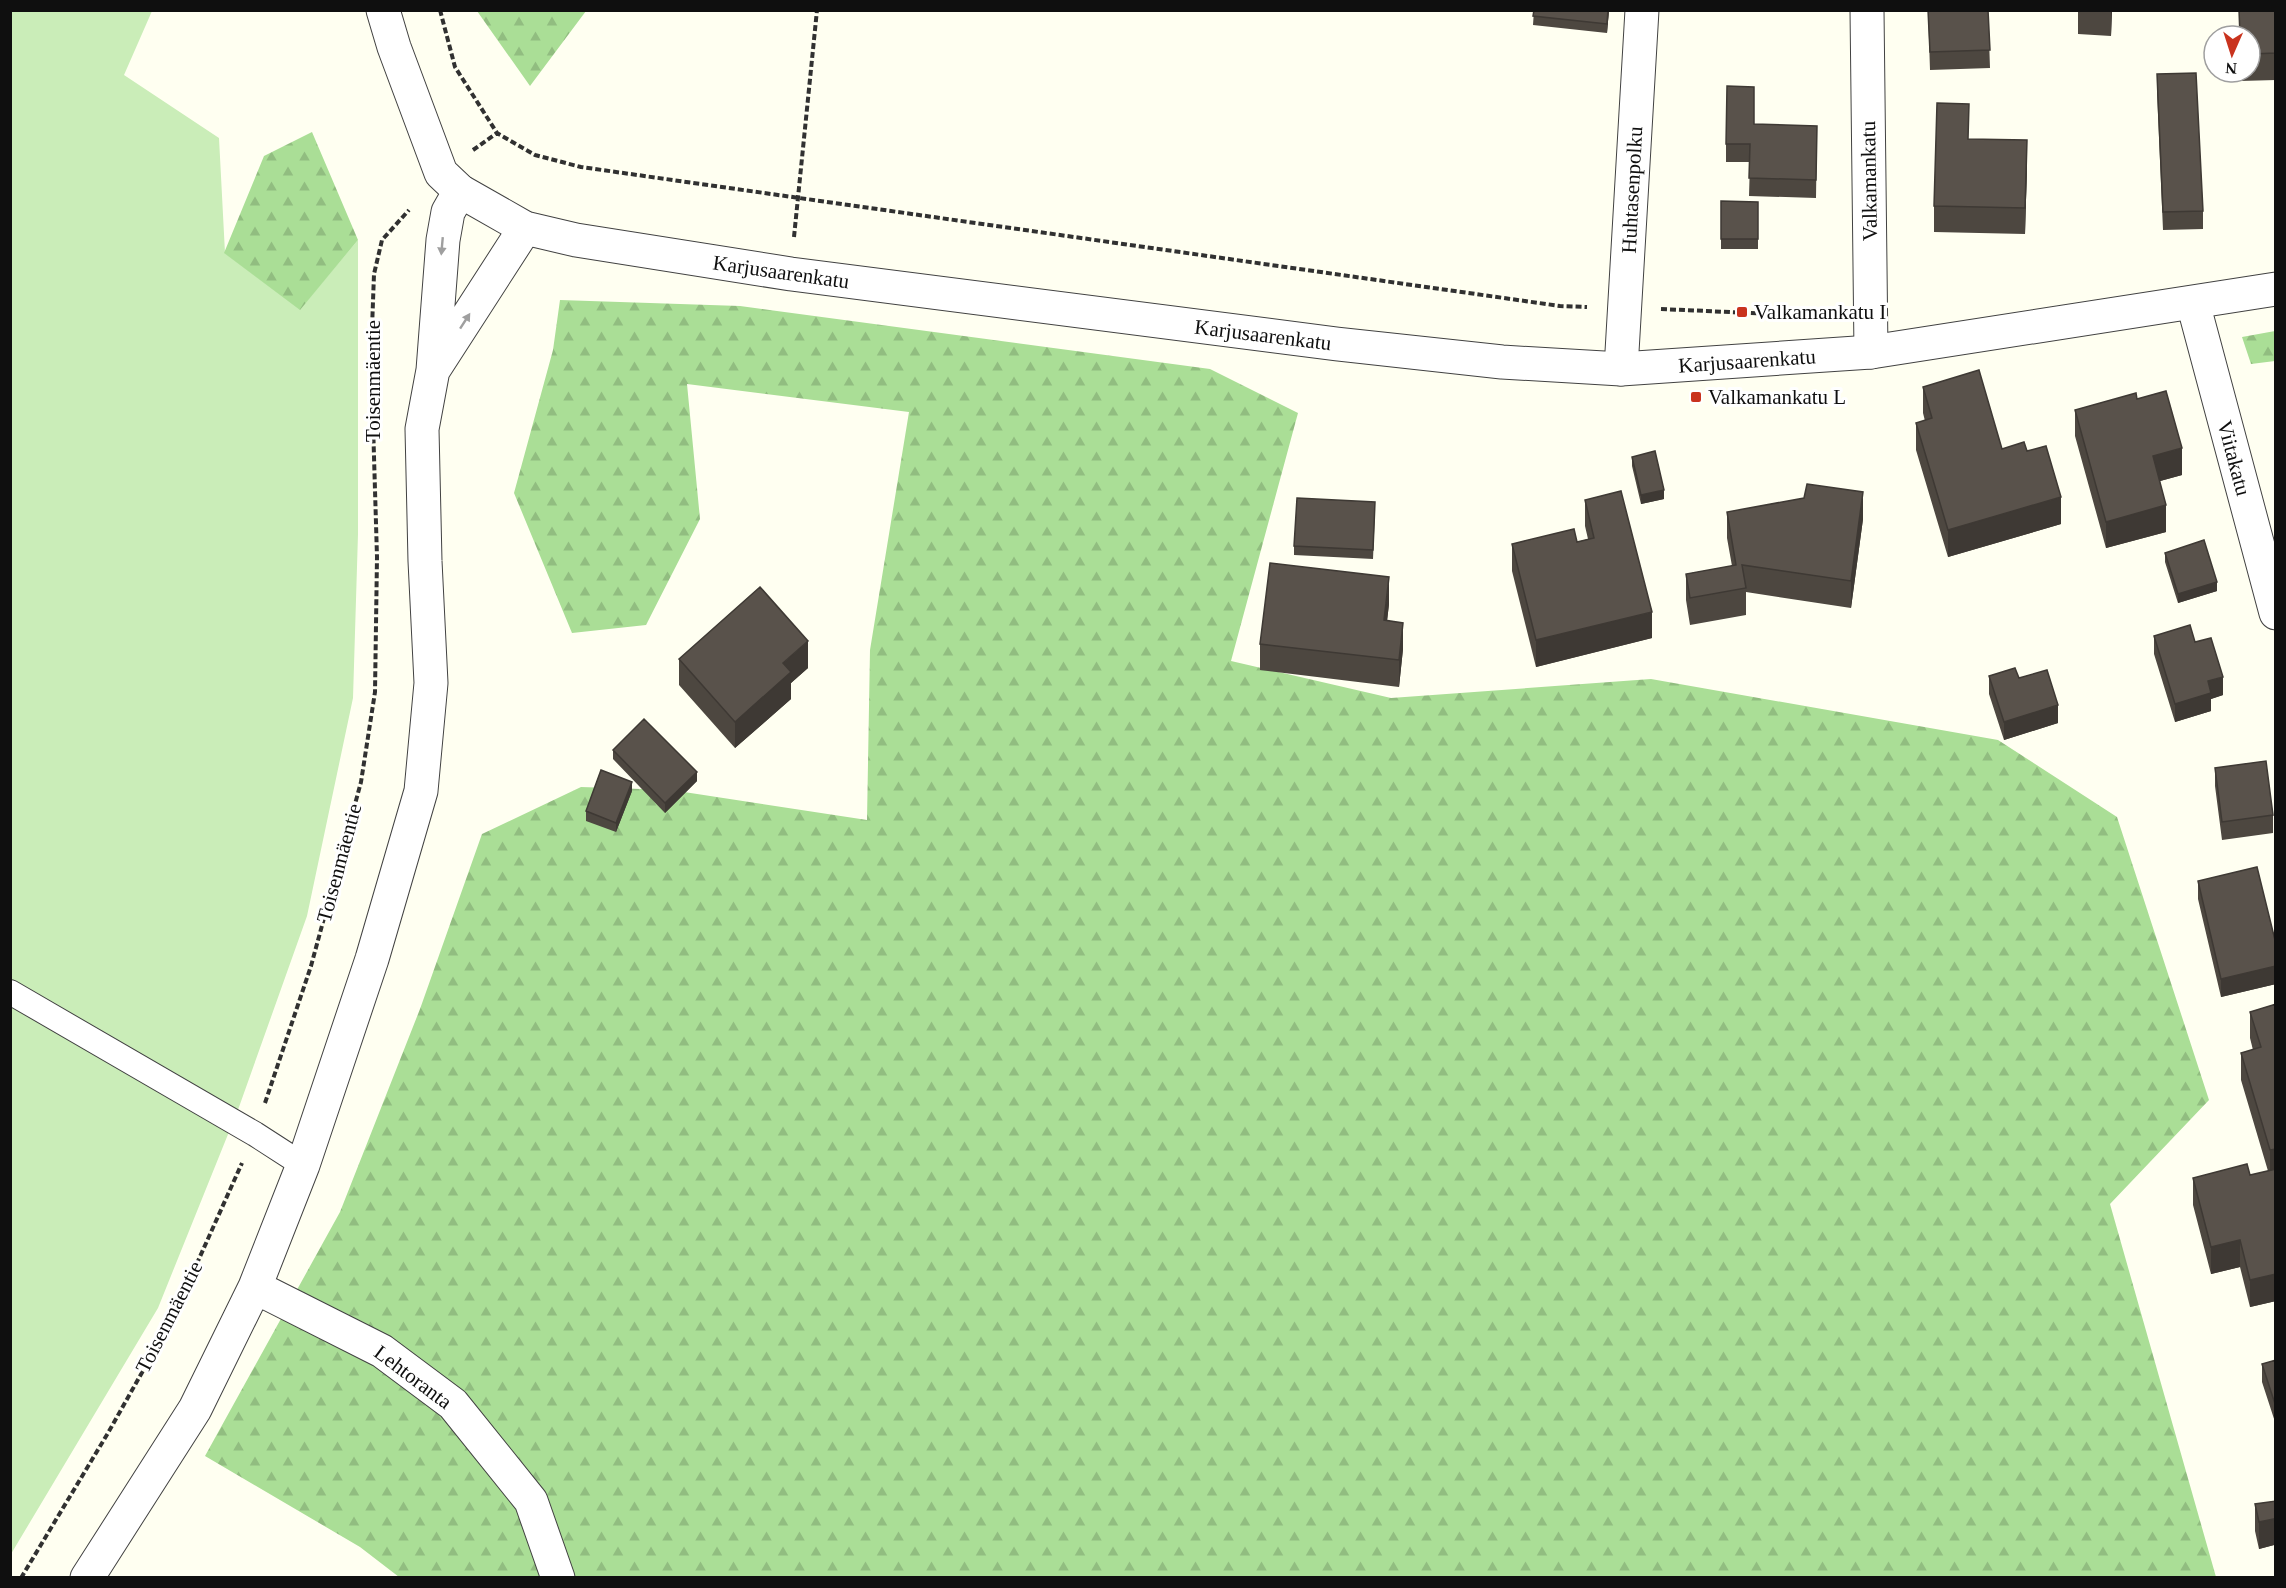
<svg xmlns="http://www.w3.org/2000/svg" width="2286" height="1588" viewBox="0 0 2286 1588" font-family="'Times New Roman',serif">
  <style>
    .grass { fill: #caedb8 }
    .forest { fill: url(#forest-firs) }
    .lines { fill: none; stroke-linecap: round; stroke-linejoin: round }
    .service-casing { stroke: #424242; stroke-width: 26 }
    .minor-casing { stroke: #424242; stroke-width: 35 }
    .tertiary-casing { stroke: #424242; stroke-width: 35 }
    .path { stroke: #313131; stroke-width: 4; stroke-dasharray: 6 3; stroke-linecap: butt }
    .service { stroke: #fff; stroke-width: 24 }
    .minor { stroke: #fff; stroke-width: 33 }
    .tertiary { stroke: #fff; stroke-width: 33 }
    .wall { fill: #4d4740 }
    .shaded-wall { fill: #3e3934 }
    .building { fill: #59524b; stroke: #3e3934; stroke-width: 1.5 }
    .oneway { fill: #9f9f9f }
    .poi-dot { fill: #c9331e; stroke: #fff; stroke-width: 2 }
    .labels { text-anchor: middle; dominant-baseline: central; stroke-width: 6; stroke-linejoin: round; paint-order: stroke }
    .street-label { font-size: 21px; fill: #0f0f0f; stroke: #fff }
    .poi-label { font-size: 21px; fill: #0f0f0f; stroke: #fff; text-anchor: start }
  </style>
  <defs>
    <pattern id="forest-firs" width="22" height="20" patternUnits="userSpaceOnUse" patternTransform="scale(1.5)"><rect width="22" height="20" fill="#aade96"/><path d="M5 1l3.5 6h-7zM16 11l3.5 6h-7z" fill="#91bd80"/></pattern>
  </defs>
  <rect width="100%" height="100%" fill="#fffff1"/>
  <path class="grass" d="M11,11H152L124,75L219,138L225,253L300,309L358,240V534L353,698L307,916L239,1107L158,1308L11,1554Z"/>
  <path class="forest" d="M477,11H586L530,86Z
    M312,132L358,240L300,310L224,253L264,156Z
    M560,300L740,306L1210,369L1298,413L1231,661L1391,698L1651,679L1998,740L2117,817L2209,1100L2110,1204L2216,1577H399L360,1547L205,1456L340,1212L420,1009L482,834L581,787L671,790L867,820L870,650L909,412L687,384L700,519L646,625L572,633L514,493L553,350Z
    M2275,331V361L2251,364L2242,337Z"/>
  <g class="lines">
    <defs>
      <path id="service" d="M10,992L255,1134L303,1165"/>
      <path id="minor" d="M1867,10L1871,352
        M2193,303L2276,613
        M434,369L525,228
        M1621,369L1642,10
        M255,1287L382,1351L453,1404L531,1501L558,1578
        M87,1578L195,1409L255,1287L303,1165L372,959L421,791L431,683L425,561L422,429L433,370L443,240L448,212L460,191"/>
      <path id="tertiary" d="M383,10L394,47L441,173L460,191L525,228L576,240L791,274L1337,344L1502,362L1621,369L1871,352L2276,289"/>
    </defs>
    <use href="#service" class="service-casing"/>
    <use href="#minor" class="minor-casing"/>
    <use href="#tertiary" class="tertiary-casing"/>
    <path class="path" d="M440,10L455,67L497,133L535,155L581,167L1560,306L1587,307
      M473,150L497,133
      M794,237L817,10
      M1661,309L1818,316
      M265,1103L311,966L361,782L375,692L377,557L371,356L374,274L382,240L409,210
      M21,1578L108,1433L172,1319L242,1163"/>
    <use href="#service" class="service"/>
    <use href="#minor" class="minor"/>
    <use href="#tertiary" class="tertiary"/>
  </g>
  <path class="wall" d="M1534,10H1609L1607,33L1533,25Z
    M1928,10H1988L1990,68L1930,70Z
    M2078,10H2112L2111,36L2078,34Z
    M2239,10H2276V80L2240,81V72H2250V36H2239Z
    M2157,74L2203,211V229L2163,230L2157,92Z
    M1754,124L1817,126L1816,198L1749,196L1750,162H1726V144Z
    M2027,166L2025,234L1934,232V206Z
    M1721,201L1758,202V249H1721Z
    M1923,387L2002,449L2027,451L2061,524L1948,557L1916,450V423L1925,421L1923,413Z
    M2137,399L2182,475L2160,481L2166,532L2106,548L2075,436V410Z
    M1632,457L1664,499L1641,504L1632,466Z
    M1585,500L1652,638L1536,667L1512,571V544L1577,542L1588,539L1585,526Z
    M1375,511L1373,559L1294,555V546Z
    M1727,512L1863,519L1851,608L1746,592V615L1690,625L1686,600V574L1732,566L1727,538Z
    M2165,553L2217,591L2178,603L2165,562Z
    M1389,604L1387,621L1403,649L1399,687L1260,670V644Z
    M2154,636L2195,642L2223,695L2211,699V711L2175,722L2154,654Z
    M679,659L808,668L791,683V699L735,748L679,685Z
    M1989,676L2019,678L2058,723L2004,740L1989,694Z
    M613,750L697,781L665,813L613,759Z
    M2215,768L2273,815V833L2222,840L2215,786Z
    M632,791L616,832L586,821V811Z
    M2198,881L2276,944V984L2221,997L2198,899Z
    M2276,1004V1301L2250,1307L2240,1267L2211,1274L2193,1205V1178L2250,1175L2268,1171L2241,1080V1053L2253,1050L2250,1038V1012Z
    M2276,1360V1425L2262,1382V1364Z
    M2276,1501V1555L2274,1545L2259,1549L2255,1531V1504Z"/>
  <path class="shaded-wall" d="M1608,10H1609L1607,33V24Z
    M2111,10H2112L2111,36Z
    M2027,140V166L2025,234V208Z
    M2182,448V475L2153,483V456Z
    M1664,490V499L1641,504V495Z
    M1863,492V519L1851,608V581Z
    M2061,497V524L1948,557V530Z
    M2166,505V532L2106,548V522Z
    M1389,577V604L1384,647V620Z
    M2217,582V591L2178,603V594Z
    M1652,612V638L1536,667V640Z
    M1403,623V649L1399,687V660Z
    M808,641V668L791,683V699L735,748V722L783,663Z
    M2223,677V695L2211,699V711L2175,722V704L2208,681Z
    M2058,705V723L2004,740V722Z
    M697,772V781L665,813V803Z
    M632,782V791L616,832V823Z
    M2276,966V984L2221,997V979Z
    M2276,1149V1175L2270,1177V1150Z
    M2240,1240V1267L2211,1274V1247Z
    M2276,1274V1301L2250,1307V1280Z
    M2274,1519V1545L2259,1549V1522Z"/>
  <path class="building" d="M1534,10H1608L1607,24L1533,16Z
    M1928,10H1988L1990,50L1930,52Z
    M2239,10H2276V53L2250,54V36H2240Z
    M2196,73L2203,211L2163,212L2157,74Z
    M1727,86L1754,87V124L1817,126L1816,180L1749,178L1750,144H1726Z
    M1937,103L1969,104L1968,139L2027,140L2025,208L1934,206Z
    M1721,201L1758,202V239H1721Z
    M1979,370L2002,449L2024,442L2027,451L2046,446L2061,497L1948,530L1916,423L1932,418L1923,387Z
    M2166,391L2182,448L2153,456L2166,505L2106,522L2075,410L2136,393L2137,399Z
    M1655,451L1664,490L1641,495L1632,457Z
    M1807,484L1863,492L1851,581L1742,565L1746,588L1690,598L1686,574L1736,565L1727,512L1804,498Z
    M1621,491L1652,612L1536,640L1512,544L1574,529L1577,542L1594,538L1585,500Z
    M1297,498L1375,502L1373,550L1294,546Z
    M2204,540L2217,582L2178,594L2165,553Z
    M1270,563L1389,577L1384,620L1403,623L1399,660L1260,644Z
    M760,587L808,641L783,663L791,672L735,722L679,659Z
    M2190,625L2195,642L2211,638L2223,677L2208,681L2211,693L2175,704L2154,636Z
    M2015,668L2019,678L2047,670L2058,705L2004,722L1989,676Z
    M644,719L697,772L665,803L613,750Z
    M2266,761L2273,815L2222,822L2215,768Z
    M601,770L632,782L616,823L586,811Z
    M2257,867L2276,944V966L2221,979L2198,881Z
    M2276,1004V1149L2270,1150L2241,1053L2261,1047L2250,1012Z
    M2247,1164L2250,1175L2276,1169V1274L2250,1280L2240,1240L2211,1247L2193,1178Z
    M2276,1360V1407L2262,1364Z
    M2276,1501V1528L2274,1519L2259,1522L2255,1504Z"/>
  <defs><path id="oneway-solid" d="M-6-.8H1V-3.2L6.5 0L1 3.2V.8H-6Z" transform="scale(1.5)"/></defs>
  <g class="oneway">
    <use href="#oneway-solid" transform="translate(442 246) rotate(95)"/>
    <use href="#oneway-solid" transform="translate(465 321) rotate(-57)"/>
  </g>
  <g class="poi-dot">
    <rect x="1736" y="306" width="12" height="12" rx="3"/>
    <rect x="1690" y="391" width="12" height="12" rx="3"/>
  </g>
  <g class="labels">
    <g class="street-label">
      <text transform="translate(1869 181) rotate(-91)">Valkamankatu</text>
      <text transform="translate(1632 190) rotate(-87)">Huhtasenpolku</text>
      <text transform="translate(781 272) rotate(8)">Karjusaarenkatu</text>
      <text transform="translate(1263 335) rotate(7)">Karjusaarenkatu</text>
      <text transform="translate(1747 361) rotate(-4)">Karjusaarenkatu</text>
      <text transform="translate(373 381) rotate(-90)">Toisenmäentie</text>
      <text transform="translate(2234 458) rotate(75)">Viitakatu</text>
      <text transform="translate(339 863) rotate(-75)">Toisenmäentie</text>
      <text transform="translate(169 1317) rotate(-63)">Toisenmäentie</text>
      <text transform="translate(413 1377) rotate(37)">Lehtoranta</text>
    </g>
    <g class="poi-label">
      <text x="1754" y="312">Valkamankatu I</text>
      <text x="1708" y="397">Valkamankatu L</text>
    </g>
  </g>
  <rect width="2286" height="1588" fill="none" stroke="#0f0f0f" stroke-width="24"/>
  <g transform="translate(2232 54) rotate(183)"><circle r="28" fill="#ffffff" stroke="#9f9f9f" stroke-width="1.5"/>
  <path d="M0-4.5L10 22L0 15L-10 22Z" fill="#c9331e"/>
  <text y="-9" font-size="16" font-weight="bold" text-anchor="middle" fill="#0f0f0f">N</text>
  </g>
</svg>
